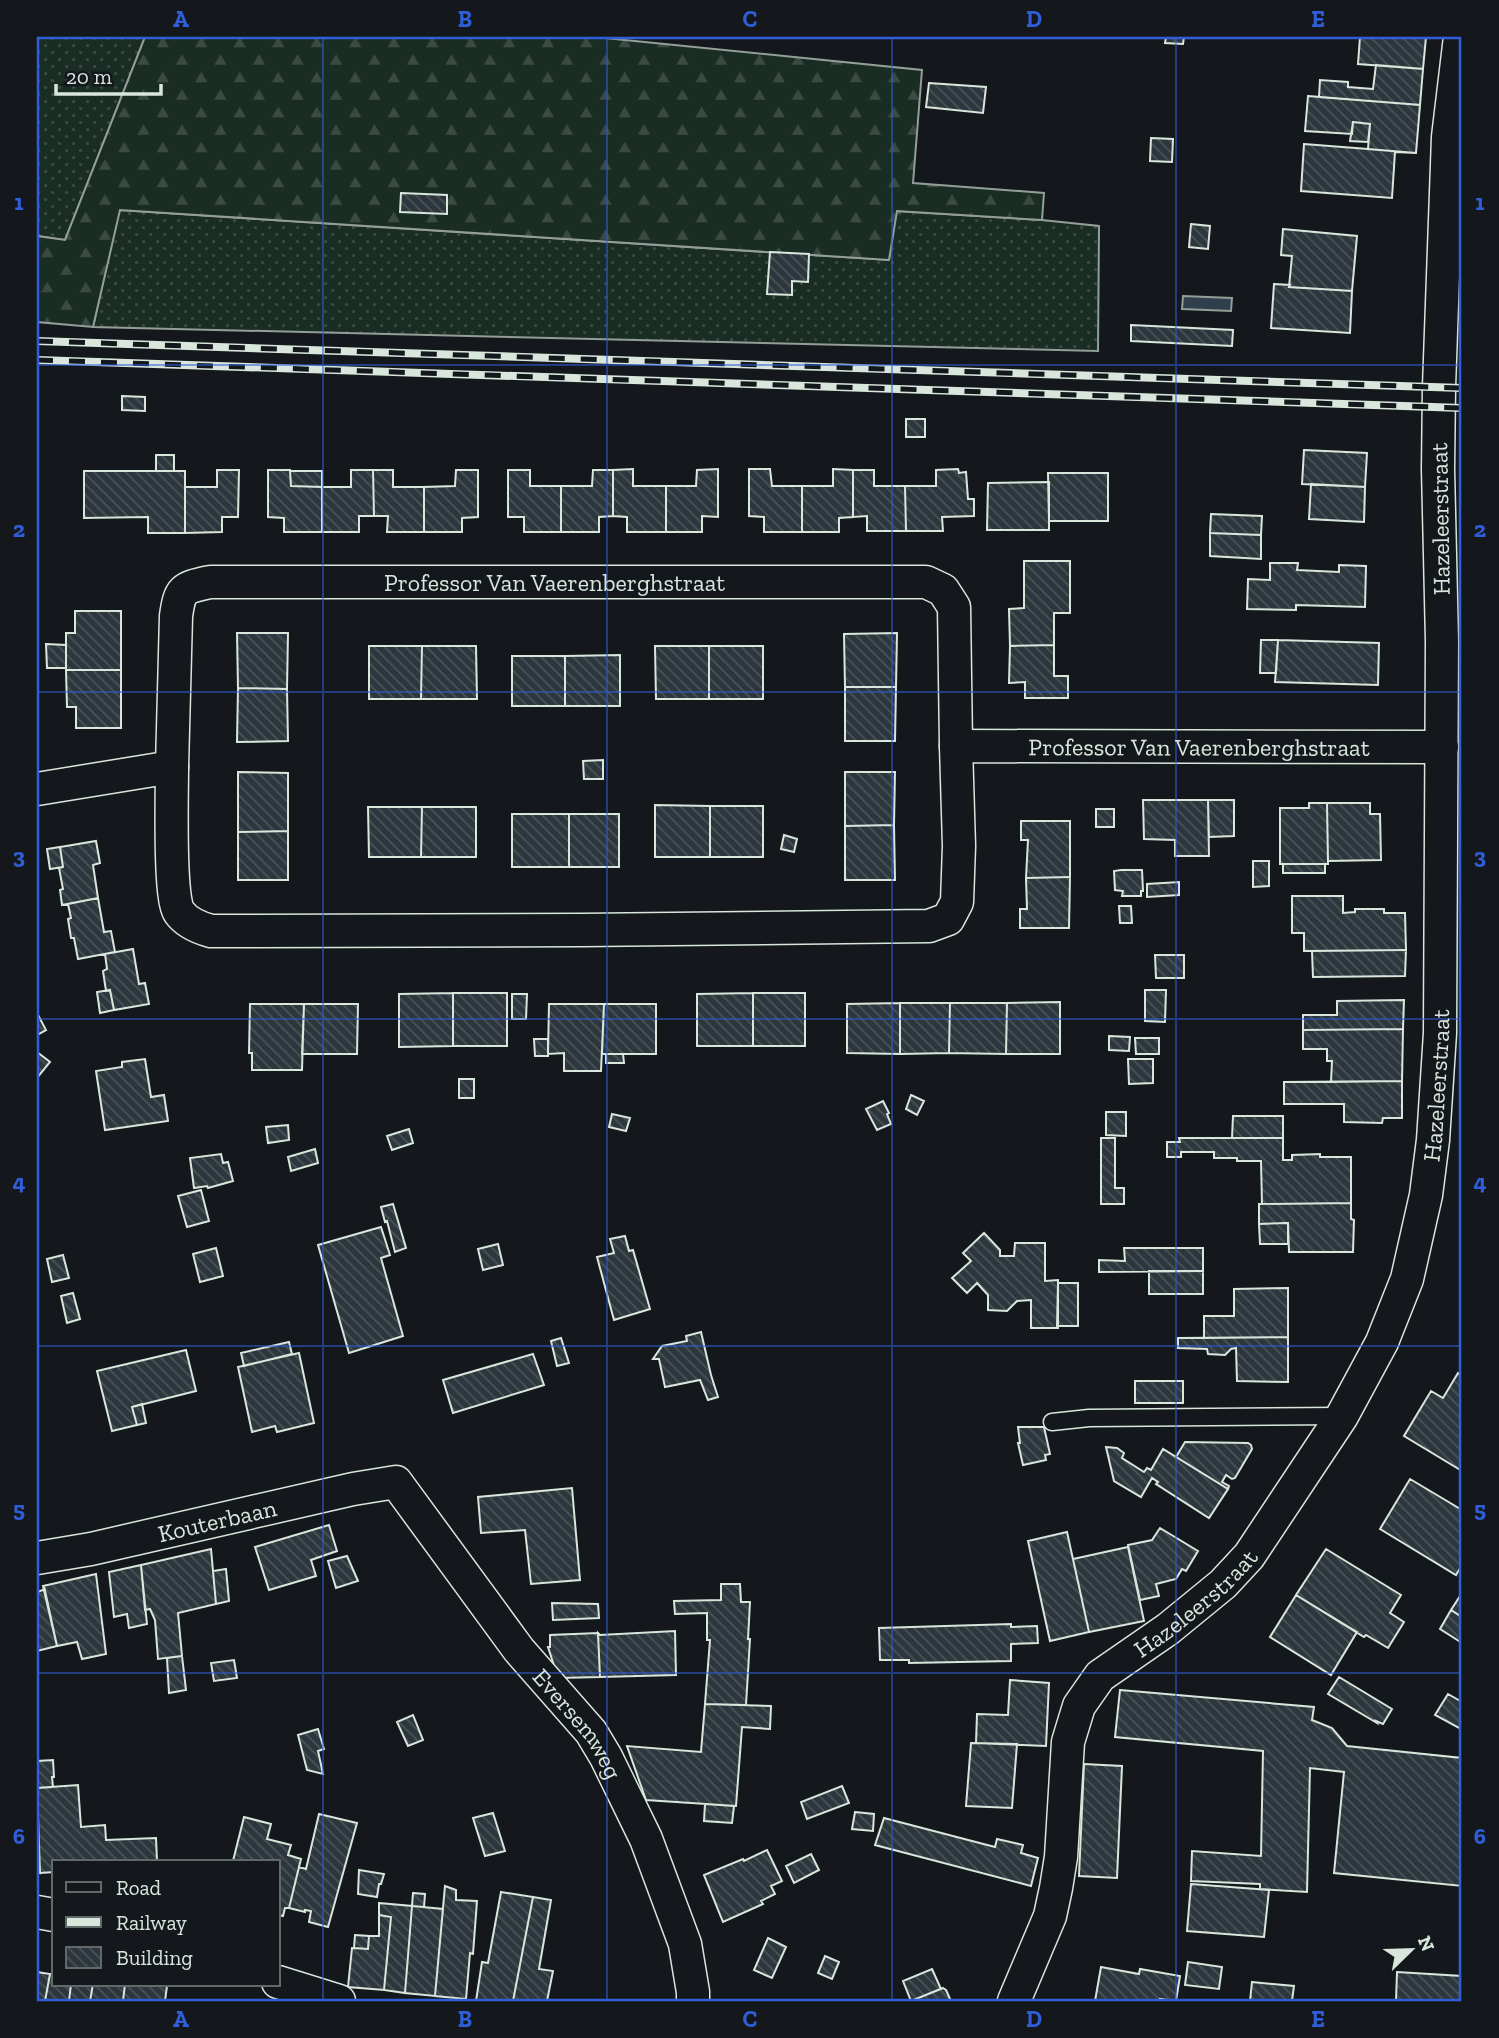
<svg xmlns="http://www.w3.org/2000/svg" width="1499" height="2038" viewBox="0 0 1499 2038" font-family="'Zilla Slab',serif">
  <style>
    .grass { fill: url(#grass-dots); stroke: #939e99; stroke-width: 2 }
    .forest { fill: url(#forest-firs); stroke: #939e99; stroke-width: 2 }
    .water { fill: #2f3f4d; stroke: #939e99; stroke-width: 2 }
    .building { fill: url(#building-back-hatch); stroke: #d8e6dc; stroke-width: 2 }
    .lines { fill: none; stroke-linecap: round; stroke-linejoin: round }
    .service-casing { stroke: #d8e6dc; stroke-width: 19 }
    .minor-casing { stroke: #d8e6dc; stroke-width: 35 }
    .service { stroke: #14181c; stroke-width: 16 }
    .minor { stroke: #14181c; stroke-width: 32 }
    .rail-casing { stroke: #d8e6dc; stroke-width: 8 }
    .rail { stroke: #14181c; stroke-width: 5; stroke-dasharray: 16; stroke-linecap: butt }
    .grid { fill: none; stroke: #305dd8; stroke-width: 2; stroke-opacity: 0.55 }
    .labels { text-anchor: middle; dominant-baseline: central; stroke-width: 5; stroke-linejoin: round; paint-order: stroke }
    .street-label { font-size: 24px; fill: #d8e6dc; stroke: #14181c }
    .neatline { fill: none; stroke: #305dd8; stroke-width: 2.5 }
    .grid-label { font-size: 23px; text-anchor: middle; font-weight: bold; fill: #305dd8 }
  </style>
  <defs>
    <pattern id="grass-dots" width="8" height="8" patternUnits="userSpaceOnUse" patternTransform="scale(1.75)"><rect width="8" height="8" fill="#1a2d24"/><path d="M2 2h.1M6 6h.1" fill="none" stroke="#3b4b43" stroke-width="1.8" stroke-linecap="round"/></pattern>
    <pattern id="forest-firs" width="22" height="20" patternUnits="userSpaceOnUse" patternTransform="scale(1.75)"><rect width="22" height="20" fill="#1a2d24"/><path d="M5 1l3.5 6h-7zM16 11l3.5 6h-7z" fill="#3b4b43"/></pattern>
    <pattern id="building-back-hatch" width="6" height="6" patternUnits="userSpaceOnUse" patternTransform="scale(1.75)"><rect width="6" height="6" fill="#2c363c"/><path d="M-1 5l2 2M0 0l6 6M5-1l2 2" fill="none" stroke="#4a5358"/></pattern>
  </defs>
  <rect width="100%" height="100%" fill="#14181c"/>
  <path class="grass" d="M37,37H145L65,240L37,236Z
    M119,210L889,260L896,211L1042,220L1099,226L1098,351L93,327Z"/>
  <path class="forest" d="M145,37H595L922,70L913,183L1044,193L1042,220L897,211L889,260L120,210L93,327L37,322V236L65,240Z"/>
  <path class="water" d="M1183,296L1232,298L1231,311L1182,309Z"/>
  <path class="building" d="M1166,37H1184L1183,44L1165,43Z
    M1360,37H1426L1423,69L1358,64Z
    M1376,65L1423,69L1420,105L1319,97L1320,80L1348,82V87L1373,89Z
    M929,83L986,87L983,113L926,107Z
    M1308,96L1420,105L1416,153L1368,149L1370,124L1353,122L1352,134L1305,131Z
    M1353,122L1370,124L1368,142L1350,141Z
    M1151,138L1173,139L1172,162L1150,161Z
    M1304,144L1368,149L1416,153L1395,152L1392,198L1301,191Z
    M401,193L447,195V214L400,212Z
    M1191,224L1210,226L1208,249L1189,247Z
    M1283,229L1357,236L1352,291L1289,287L1292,256L1281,255Z
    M770,252L809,254L808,282L792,281V295L767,294Z
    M1274,284L1290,285L1289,287L1352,291L1350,333L1271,328Z
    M1131,325L1233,330L1232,346L1131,341Z
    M122,396L145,397V411L122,410Z
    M906,419H925V437H906Z
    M1304,450L1367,453L1365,487L1302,484Z
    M156,455H174V471H156Z
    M1460,460H1462V526H1461Z
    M633,469V486H666V532H627V517L613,516V470Z
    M718,469V517L702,516V532H666V486H696L697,470Z
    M749,469H770L772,486H802V532H764V517L749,516Z
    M833,469L853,470V517L839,518V532H802V486H833Z
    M958,469L959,473L966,472L968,499H974V516L942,517L943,531H906L905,486H936V470Z
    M217,470H239L238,517H222V532L185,533V487H217Z
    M268,470H290L291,486L322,487V532H284V518L268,517Z
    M351,470H373L374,516H359V532H322V487H351Z
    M373,470H393V487H424V532H387L388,516H374Z
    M456,470H478V517L462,518V532H424V487L455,486Z
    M508,470H530V486H561V532H524V517H508Z
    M593,470H613V516L599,517V532H561V486H592Z
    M853,470H874V486H905L906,531H867V516L853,517Z
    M84,471H185V533H148V517L84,518Z
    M290,471H322V487L291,486Z
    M1048,473H1108V521H1049Z
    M1049,482V530H987L988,483Z
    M1311,484L1365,487L1364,522L1309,519Z
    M1211,514L1262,516L1261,535L1210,533Z
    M1210,533L1261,535V559L1210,556Z
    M1024,561H1070V613H1054V645L1010,646L1009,609L1024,608Z
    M1270,563H1298L1297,570L1339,572V565L1366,566L1365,607L1296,605V610L1247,609L1248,579L1270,580Z
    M75,611H121V670H66V633H75Z
    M237,633H288L287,689L238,688Z
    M897,633L896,687H845L844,634Z
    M1261,640H1278L1276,673H1260Z
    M1278,640L1379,643L1378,685L1275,682Z
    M46,644L66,645V668H47Z
    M1054,645V676H1068V698H1025V682L1009,683L1010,646Z
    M369,646H422L421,699H369Z
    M422,646H476L477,699H421Z
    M655,646H709V699H656Z
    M709,646H763V699H709Z
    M620,655V706H565V656Z
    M512,656H565V706H512Z
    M66,670H121V728H76V707H67Z
    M845,687H896L895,741H845Z
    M238,688L287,689L288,741L237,742Z
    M603,760V779H584L583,761Z
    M238,772L288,773V831L238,832Z
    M845,772H895L894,825L845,826Z
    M1143,800H1208L1209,856H1175V840L1144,839Z
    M1208,800H1234V836L1209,837Z
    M1309,803H1327L1328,864H1280V808H1309Z
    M1327,803H1370V814H1380L1381,860L1328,861Z
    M655,805L710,806V857H655Z
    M710,806H763V857H710Z
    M368,807H422L421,857H369Z
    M422,807H476V857H421Z
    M1096,809H1114V827H1096Z
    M512,814H569V867H512Z
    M569,814H619V867H569Z
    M1021,821H1070V877L1026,878L1028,840H1021Z
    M894,825L895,880H845V826Z
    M288,831V880H238V832Z
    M784,835L797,839L794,852L781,849Z
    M96,841L100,863L93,865L98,898L62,905L60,890L63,889L59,868L63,867L60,847Z
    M60,847L63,867L50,869L47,849Z
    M1253,861H1269V886L1253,887Z
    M1283,864H1325V873H1283Z
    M1121,870H1142L1143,891H1141V896H1122L1123,891L1115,890L1114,871Z
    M1070,877L1069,928H1020V909H1027L1026,878Z
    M1179,882V895L1147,897V884Z
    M1292,896H1343V913L1355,912V909H1384V913H1405L1406,950L1304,951V933H1292Z
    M98,898L104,932L111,931L115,952L78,959L74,938H71L68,919L71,918L68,904Z
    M1119,906H1131L1132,923H1120Z
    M133,949L139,984L145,983L149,1004L114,1010L110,990L106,991L103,971L107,969L105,954Z
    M1406,950L1405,976L1313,977L1312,951Z
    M1155,955H1184V978H1156Z
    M110,990L114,1010L100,1013L97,992Z
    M1145,990H1166L1165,1022L1145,1021Z
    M453,993H507V1046H453Z
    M453,993V1046L399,1047V994Z
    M753,993H805V1046H753Z
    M753,993V1046H697V994Z
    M512,994H527L526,1019H512Z
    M1404,1000L1403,1029L1303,1030V1015H1337V1001Z
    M1060,1002V1054H1006L1007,1003Z
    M900,1003H950L949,1053L900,1054Z
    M900,1003V1054L847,1053V1004Z
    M950,1003H1007L1006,1054L949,1053Z
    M250,1004H304L302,1070H252V1053H249Z
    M304,1004H358L357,1054H302Z
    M549,1004H604L601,1071H564V1053L548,1054Z
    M604,1004H656V1054H602Z
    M37,1013L46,1030L37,1035Z
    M1403,1029L1402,1081L1331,1082L1332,1061H1327V1049H1303V1030Z
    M1109,1036L1130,1037L1129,1051L1109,1050Z
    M1135,1038H1159V1054H1136Z
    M534,1039H548V1056H535Z
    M37,1052L50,1062L37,1078Z
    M606,1054H623L624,1063H606Z
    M145,1059L151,1097L164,1095L168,1121L105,1130L96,1071L122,1067V1062Z
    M1128,1059H1153V1083L1129,1084Z
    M459,1079H474V1098H459Z
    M1402,1081V1118H1383L1382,1123L1344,1122V1104H1284V1082Z
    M911,1095L924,1101L917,1115L906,1109Z
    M883,1101L889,1113L887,1114L891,1124L877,1130L866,1109Z
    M1106,1112H1126V1136L1106,1135Z
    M612,1114L630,1118L626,1131L609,1127Z
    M1233,1116H1283V1138H1232Z
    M288,1125L289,1140L268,1143L266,1127Z
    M409,1129L413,1143L392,1150L387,1136Z
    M1101,1138H1115V1188H1124V1204H1101Z
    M1179,1138H1283V1160H1292V1155L1320,1154V1157H1351V1203L1262,1204L1261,1161H1237V1158H1214V1152H1181V1157H1167V1142H1180Z
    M315,1149L318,1163L291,1171L288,1157Z
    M221,1154L223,1163L228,1162L233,1181L208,1188L207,1186L194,1188L190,1158Z
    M201,1190L209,1221L187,1227L178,1196Z
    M1351,1203V1219L1354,1220L1353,1252H1289L1288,1223L1259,1224V1204Z
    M393,1204L406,1248L395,1252L387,1221L385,1222L381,1207Z
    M1288,1223V1244H1260L1259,1224Z
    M381,1227L390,1255L381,1258L403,1336L349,1353L318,1245Z
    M984,1233L1000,1250V1256H1014L1015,1243H1045V1281L1058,1280V1328H1031V1300L1017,1301L1007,1311L988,1310V1295L977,1283L967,1293L952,1278L971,1261L963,1253Z
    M625,1236L629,1251L633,1250L650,1309L614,1320L597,1257L614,1253L610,1239Z
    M498,1244L503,1265L483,1270L478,1249Z
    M216,1248L223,1276L200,1282L193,1254Z
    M1124,1248H1203V1271L1099,1272V1260L1125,1261Z
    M63,1255L69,1278L52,1282L47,1259Z
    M1149,1271H1203V1294H1149Z
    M1058,1283H1078V1326H1057Z
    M1288,1288V1337L1204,1338V1316H1234V1289Z
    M73,1293L80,1319L67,1323L61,1296Z
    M701,1332L711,1375L718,1397L708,1400L700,1380L665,1387L659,1359H653L662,1346L687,1341L686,1336Z
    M1288,1337V1382L1237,1381L1236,1348L1231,1349L1225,1355L1208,1354L1207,1349L1178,1348V1338Z
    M561,1338L569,1363L557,1366L551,1341Z
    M289,1342L292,1354L244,1366L241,1353Z
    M186,1350L196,1391L132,1407L137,1425L112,1431L97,1371Z
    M299,1353L314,1423L277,1432L275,1426L252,1432L238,1367Z
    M533,1354L544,1385L453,1413L443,1380Z
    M1458,1373L1462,1376V1471L1404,1436L1431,1391L1443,1398Z
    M1135,1381H1183V1403H1135Z
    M142,1404L146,1423L137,1425L132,1407Z
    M1018,1427H1044L1050,1454L1045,1455L1046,1460L1023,1465L1018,1443H1020Z
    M1185,1442L1248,1443L1251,1445L1252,1449L1235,1478L1232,1479L1226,1475L1222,1482L1229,1486L1228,1489L1176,1457Z
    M1106,1447L1117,1448L1124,1453L1122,1458L1144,1472L1147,1468L1151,1470L1163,1449L1228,1489L1209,1518L1156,1484L1158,1482L1152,1478L1141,1497L1114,1481Z
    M1410,1479L1462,1510V1565L1456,1575L1380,1529Z
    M572,1488L580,1580L531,1584L525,1530L481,1533L478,1497Z
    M329,1525L337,1551L311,1560L316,1576L269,1590L255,1547Z
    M1160,1528L1198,1551L1186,1571L1182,1569L1176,1579L1156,1584L1159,1596L1140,1600L1128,1545L1152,1540Z
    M1067,1532L1089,1632L1050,1641L1028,1541Z
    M1128,1547L1144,1621L1089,1632L1073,1559Z
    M211,1549L216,1604L178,1613L182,1656L158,1659L155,1620L150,1609L145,1610L141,1565Z
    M1326,1549L1401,1595L1390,1613L1404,1622L1388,1648L1366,1635L1364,1637L1296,1595Z
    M347,1556L358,1581L336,1588L328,1561Z
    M141,1565L147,1624L129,1628L127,1614L114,1617L109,1572Z
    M226,1569L229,1601L216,1604L213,1571Z
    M96,1574L106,1654L82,1659L77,1642L57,1646L43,1586Z
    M721,1584H740L741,1602H750L748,1639H750L746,1705L705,1704L710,1640H707V1613L675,1614L674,1601L721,1600Z
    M44,1586L57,1646L37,1651V1592L43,1590Z
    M1462,1593V1617L1451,1610Z
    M1296,1595L1357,1632L1331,1675L1270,1637Z
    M552,1603L598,1604L599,1618L553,1620Z
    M1451,1610L1462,1617V1643L1440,1629Z
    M1011,1624V1627L1037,1626L1038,1643L1011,1644V1661L909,1663V1660H880L879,1628Z
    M675,1631L676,1675L600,1677L598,1633L600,1635Z
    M598,1633L600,1677L558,1678L548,1647H550V1635Z
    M182,1656L186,1690L169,1693L167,1658Z
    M234,1660L237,1678L214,1681L211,1663Z
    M1339,1677L1392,1709L1383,1724L1376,1721L1377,1723L1328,1694Z
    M1010,1680L1049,1683L1046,1746L976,1743L977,1714L1008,1715Z
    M1120,1690L1314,1707L1312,1720L1332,1728L1347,1746L1462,1758V1886L1334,1873L1344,1772L1310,1768L1307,1892L1260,1889V1884L1191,1881L1192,1851L1261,1856L1263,1751L1115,1737Z
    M1448,1694L1462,1702V1723L1459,1728L1435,1715Z
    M705,1704L771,1706L770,1729L742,1727L736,1806L646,1800L627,1746L701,1752Z
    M413,1715L423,1740L408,1746L397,1722Z
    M318,1729L324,1749L318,1751L323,1774L307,1770L298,1735Z
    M971,1743L1017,1744L1012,1808L966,1806Z
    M53,1760L54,1777H52L53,1787L37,1788V1761Z
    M1084,1764L1122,1766L1117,1878L1079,1876Z
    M78,1785L81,1827L105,1825L106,1840L156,1838L157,1861H54V1872L40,1873L37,1788Z
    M842,1786L849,1803L807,1819L801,1802Z
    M705,1804L734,1806L732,1823L704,1821Z
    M855,1812L874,1814L873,1831L852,1829Z
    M493,1813L505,1851L485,1856L473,1818Z
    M319,1814L357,1823L328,1927L309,1922L311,1911L305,1910V1912L289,1908L299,1867L306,1869Z
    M244,1817L271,1824L267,1839L291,1845L288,1855L301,1859L289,1908H285L283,1916L278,1915V1861H233Z
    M884,1818L995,1847L997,1839L1023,1845L1021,1853L1038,1858L1031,1886L875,1845Z
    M37,1822L40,1873L37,1872Z
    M767,1850L782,1881L771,1886L775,1894L761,1901L763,1904L723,1922L704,1875L743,1859L744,1861Z
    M811,1854L819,1870L794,1883L786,1866Z
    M359,1870L384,1874L381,1884H379L377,1897L358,1894Z
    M1191,1884L1269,1890L1264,1937L1187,1931Z
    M445,1886L456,1890V1900L477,1901L473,1954L470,1953L466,1999L435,1996Z
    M501,1892L533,1897L513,2001H476L482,1962L488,1963Z
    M413,1893L425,1894L424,1907L412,1906Z
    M533,1897L551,1900L539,1969L553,1971L547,2001H513Z
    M379,1903L412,1906L405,1993L384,1990L391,1917L379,1915Z
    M412,1906L443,1909L435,1996L405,1993Z
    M379,1915L391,1917L384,1990L348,1987L352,1948L368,1949L369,1936H379Z
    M355,1935L369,1936L368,1949L354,1948Z
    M768,1938L786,1947L772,1978L754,1970Z
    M825,1956L839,1962L832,1979L818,1973Z
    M1188,1962L1222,1967L1219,1989L1185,1985Z
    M1101,1967L1139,1974L1140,1969L1180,1976L1176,2001L1160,1999V2001H1095Z
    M932,1969L941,1989L911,2001L903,1981Z
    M37,1972L50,1974L45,2001H37Z
    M1397,1972L1462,1976V2001H1396Z
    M50,1974H54V1984H71L69,2001H45Z
    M1252,1982L1294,1986L1292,2001H1250Z
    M71,1984H93L90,2001H69Z
    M93,1984H125L123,2001H90Z
    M125,1984L167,1986L165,2001H123Z
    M943,1988L946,1990L951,2001H911Z"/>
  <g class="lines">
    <defs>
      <path id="service" d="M1052,1422L1089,1418L1342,1416"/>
      <g id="minor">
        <path id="s1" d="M172,767L176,616C180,588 183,588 210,582H926L943,590L954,607L956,746"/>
        <path id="s2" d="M37,789L172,767C172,791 169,899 179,912C186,922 200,928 211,931L582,930L929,926L948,919L957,902L959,846L956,746L1442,747"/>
        <path id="s3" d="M37,1558L91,1549L353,1489L396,1482L519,1650L591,1732L606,1757L646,1839L685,1944L693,1992V2001"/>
        <path d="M37,1912L54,1915"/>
        <path d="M278,1982L339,2001"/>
        <path id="s4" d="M1014,2001L1050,1916L1056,1888L1061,1857L1068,1742L1079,1706L1100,1676L1168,1629L1223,1584L1249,1556L1342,1416L1382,1342L1407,1279L1426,1195L1433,1140L1440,1033L1442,641L1438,469L1439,387L1448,137L1460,37"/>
      </g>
    </defs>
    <use href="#service" class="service-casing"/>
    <use href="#minor" class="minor-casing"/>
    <use href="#service" class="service"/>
    <use href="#minor" class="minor"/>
    <defs>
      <path id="rail" d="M37,341L1462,388
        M37,360L1462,408"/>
    </defs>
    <use href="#rail" class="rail-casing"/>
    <use href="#rail" class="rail"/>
  </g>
  <path class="grid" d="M323,37V2001M607,37V2001M892,37V2001M1176,37V2001M37,365H1462M37,692H1462M37,1019H1462M37,1346H1462M37,1673H1462"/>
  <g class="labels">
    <g class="street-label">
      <text transform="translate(1440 519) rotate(-91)">Hazeleerstraat</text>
      <text stroke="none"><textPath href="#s1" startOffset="550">Professor Van Vaerenberghstraat</textPath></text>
      <text stroke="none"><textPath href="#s2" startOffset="1477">Professor Van Vaerenberghstraat</textPath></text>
      <text stroke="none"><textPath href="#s4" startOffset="1050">Hazeleerstraat</textPath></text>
      <text stroke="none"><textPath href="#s3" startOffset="184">Kouterbaan</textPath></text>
      <text stroke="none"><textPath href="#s4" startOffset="462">Hazeleerstraat</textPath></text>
      <text stroke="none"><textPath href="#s3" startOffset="670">Eversemweg</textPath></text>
    </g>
  </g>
  <rect width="1499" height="2038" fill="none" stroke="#14181c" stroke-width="77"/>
  <rect x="52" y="1860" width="228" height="126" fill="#14181c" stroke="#626a69" stroke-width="2"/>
  <rect x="66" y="1882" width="35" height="10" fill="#14181c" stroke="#626a69" stroke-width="2"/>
  <text x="116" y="1895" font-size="21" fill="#d8e6dc">Road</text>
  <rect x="66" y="1917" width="35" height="10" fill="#d8e6dc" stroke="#626a69" stroke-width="2"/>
  <text x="116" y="1930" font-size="21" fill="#d8e6dc">Railway</text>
  <rect x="66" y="1947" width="35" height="21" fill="url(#building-back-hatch)" stroke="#626a69" stroke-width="2"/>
  <text x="116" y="1965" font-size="21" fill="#d8e6dc">Building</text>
  <g transform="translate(1411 1950) rotate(67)" stroke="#14181c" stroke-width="5" paint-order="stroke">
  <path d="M0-5L12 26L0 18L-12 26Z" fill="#d8e6dc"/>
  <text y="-10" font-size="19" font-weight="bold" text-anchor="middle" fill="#d8e6dc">N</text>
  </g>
  <path d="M56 84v10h105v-10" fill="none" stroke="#d8e6dc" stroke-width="3.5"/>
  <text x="66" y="84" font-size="21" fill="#d8e6dc" stroke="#14181c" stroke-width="5" paint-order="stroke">20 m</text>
  <rect x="38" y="38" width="1422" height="1962" class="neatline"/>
  <g class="grid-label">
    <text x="181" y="27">A</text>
    <text x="465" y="27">B</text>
    <text x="750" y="27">C</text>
    <text x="1034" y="27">D</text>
    <text x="1318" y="27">E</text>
    <text x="19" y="210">1</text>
    <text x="1480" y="210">1</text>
    <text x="19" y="537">2</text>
    <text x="1480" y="537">2</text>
    <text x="19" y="864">3</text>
    <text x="1480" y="864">3</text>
    <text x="19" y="1190">4</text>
    <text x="1480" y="1190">4</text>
    <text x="19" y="1517">5</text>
    <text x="1480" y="1517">5</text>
    <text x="19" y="1844">6</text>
    <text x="1480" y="1844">6</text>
    <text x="181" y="2027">A</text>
    <text x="465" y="2027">B</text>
    <text x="750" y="2027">C</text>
    <text x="1034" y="2027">D</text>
    <text x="1318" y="2027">E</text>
  </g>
</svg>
